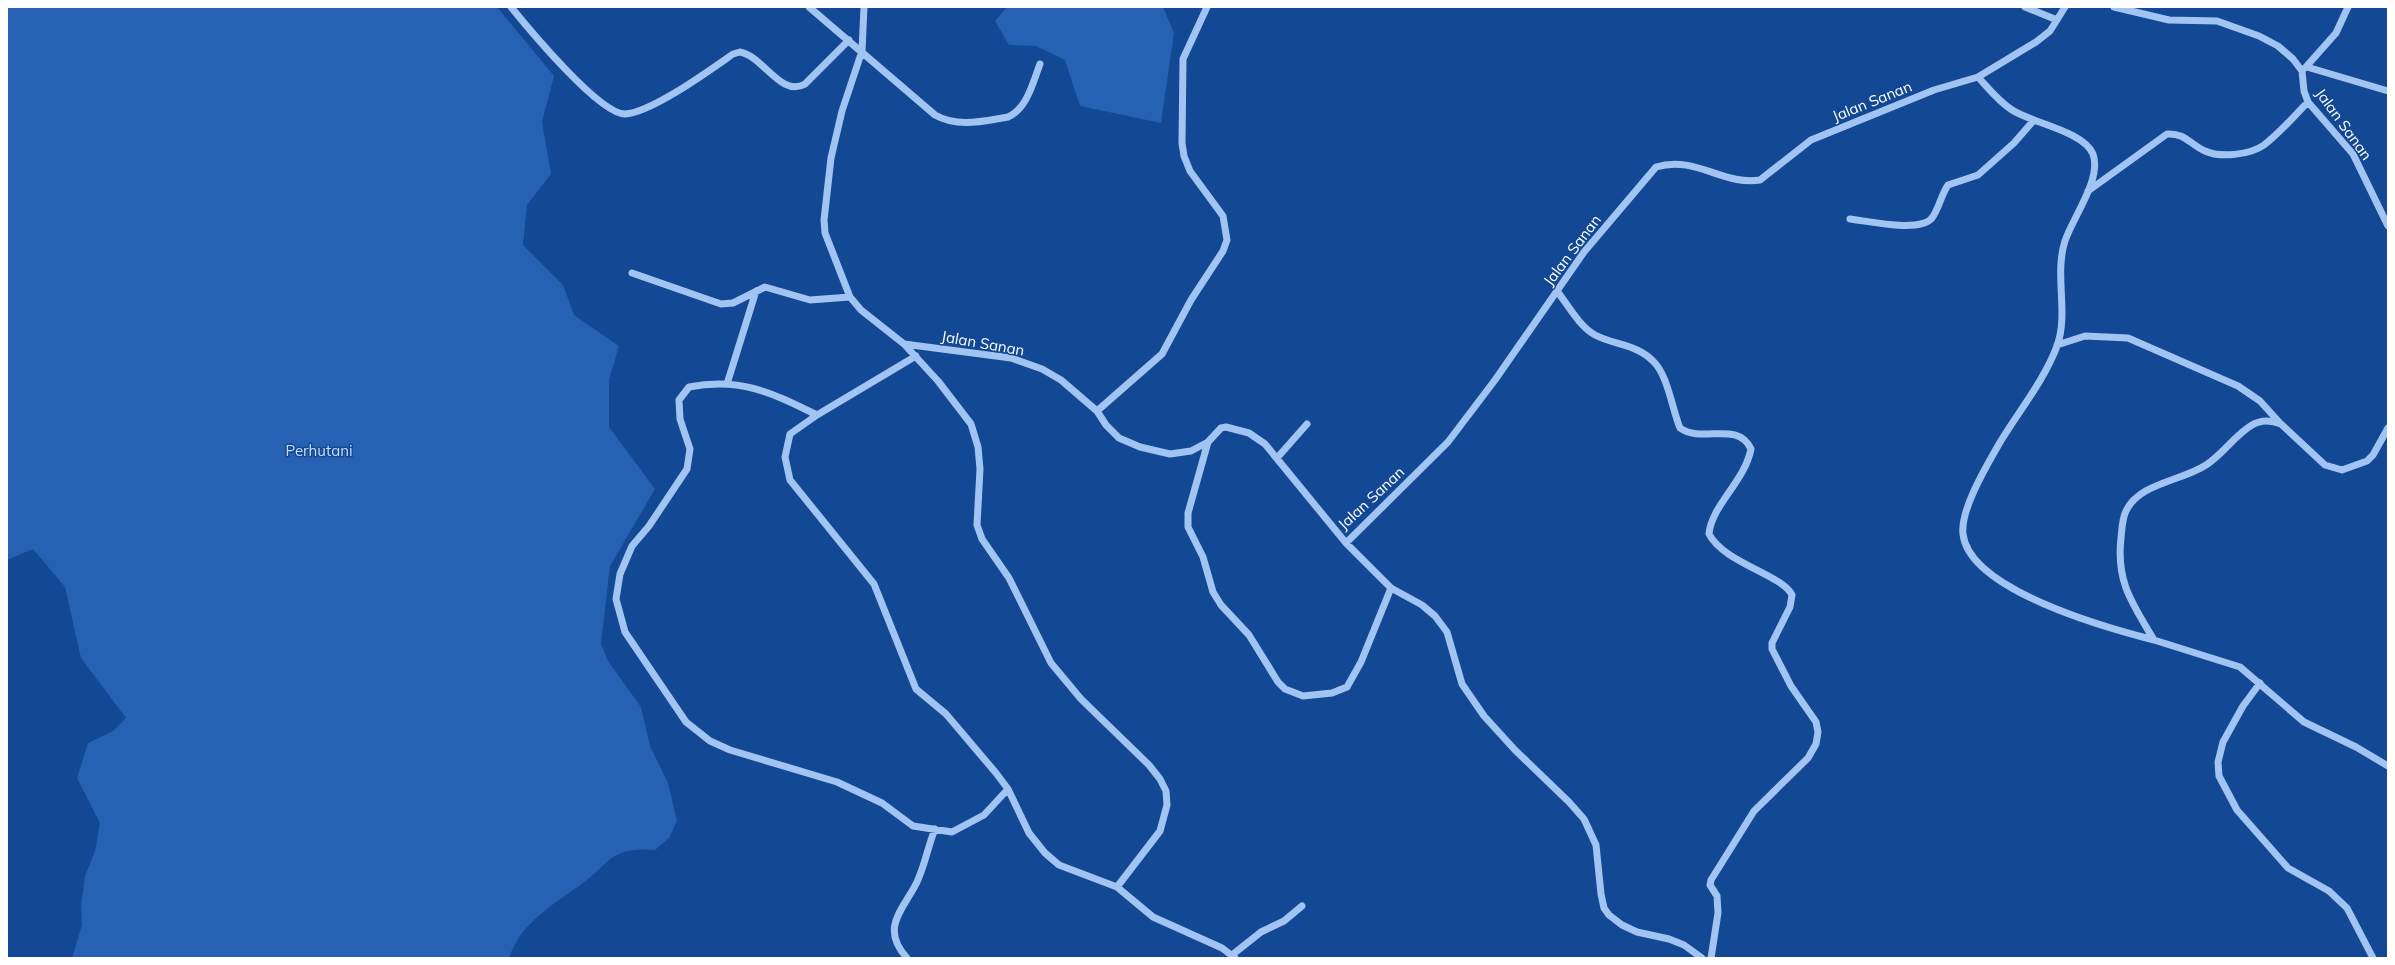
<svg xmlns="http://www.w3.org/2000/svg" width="2395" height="965" viewBox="0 0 2395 965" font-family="Mulish,sans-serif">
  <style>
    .green { fill: #2661b3 }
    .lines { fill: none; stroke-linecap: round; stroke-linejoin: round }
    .minor { stroke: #a2c4f2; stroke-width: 7 }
    .labels { text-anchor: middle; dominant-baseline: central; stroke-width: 3; stroke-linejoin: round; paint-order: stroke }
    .street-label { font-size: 15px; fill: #fff; stroke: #134894 }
    .park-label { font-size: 15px; fill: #cadffd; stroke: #134894 }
  </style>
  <rect width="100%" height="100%" fill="#134894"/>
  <path class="green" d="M7,7H497L554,76L542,122L551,174L527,205L523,245L563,285L574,315L619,346L609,380V427L655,489L610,566L601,644L608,661L641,707L650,746L668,783L677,821L669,838L655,850C642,849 631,849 619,854C608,858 598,872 588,879C558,903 522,919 509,958H72L82,925L81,906L85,876L95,851L100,823L77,778L88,743L113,731L126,718L81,658L65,587L33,549L7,560Z
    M1007,7H1163L1174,33L1161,123L1080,106L1065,60L1036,46L1009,45L995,21Z"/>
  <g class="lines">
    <path class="minor" d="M511,7C528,28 599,114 625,114C651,113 710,70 733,54L740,52C763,56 781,98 805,84L849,40
      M809,7L935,115C958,128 983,121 1008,117C1027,109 1033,82 1040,64
      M864,7L862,51L842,111L831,158L824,220L825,233L850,297L861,310L904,344L1011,358L1042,369L1061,380L1097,411L1106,425L1119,438L1140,447L1170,454L1191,451L1208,442L1221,428L1226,427L1249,433L1265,444L1346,543L1448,442L1495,380L1584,252L1656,167C1696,155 1723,186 1760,180L1811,140L1934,90L1978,77L2036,42L2050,31L2065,7
      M2025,7L2057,20
      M2114,7L2169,20L2217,21L2259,36L2278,46L2293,59L2302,71L2304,91L2308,102L2353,154L2388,226
      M2307,67L2388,91
      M2305,68L2336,33L2348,7
      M1978,77C1989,89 1998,101 2012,110C2032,123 2083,131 2093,154C2102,179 2073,217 2065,241C2054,275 2069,313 2057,346C2044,381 2018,412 1999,444C1987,465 1960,510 1963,534C1969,590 2107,628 2154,640
      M2088,191L2167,134C2186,133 2189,144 2205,151C2220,158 2250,155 2264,145C2280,133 2294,116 2308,102
      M1850,219C1868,221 1920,233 1932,218C1939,209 1941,195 1948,185L1978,175L2014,143L2034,120
      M632,273L721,304L733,303L765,287L810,300L850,297
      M1557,291C1568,305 1579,326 1595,335C1614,345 1636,344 1653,361C1668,375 1672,409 1680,428C1702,444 1737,420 1751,449C1745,481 1711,506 1709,534C1724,563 1783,575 1792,595L1790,607L1772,643V649L1791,686L1816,722L1818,732L1816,744L1808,758L1754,811L1711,880L1710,885L1717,896L1718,913L1711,958
      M904,344L938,381L971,424L978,447L980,469L977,525L982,539L1009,578L1051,663L1081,699L1149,765L1160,779L1166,791L1167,805L1160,831L1117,887
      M2057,345L2085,336L2128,338L2238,386L2260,401L2279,422
      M916,356L817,415L790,434L785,457L790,480L874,584L916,689L946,714L996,773L1008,789L1029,833L1045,853L1059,865L1117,887L1153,917L1222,948L1235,958
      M727,384L756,291
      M1097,411L1162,354L1191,300L1223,251L1227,240L1223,216L1190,171L1184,156L1182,143L1183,59L1207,7
      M817,415C772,393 741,377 689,387L679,400L680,419L690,449L687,469L649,526L632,546L620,574L616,599L625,632L686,722L710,741L730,750L837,782L882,803L913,826L952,832L984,815L1008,789
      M2388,428L2373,455L2367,461L2342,470L2325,465L2281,424C2271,420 2262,419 2252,425C2235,435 2223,454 2206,465C2182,481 2139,483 2126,511C2122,519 2122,529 2121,538C2116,582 2132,603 2154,640L2240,667L2304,722L2356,747L2388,766
      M1208,442L1188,513V527L1203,557L1213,592L1221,605L1249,635L1278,682L1285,689L1303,696L1332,693L1347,687L1361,662L1391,588
      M1277,458L1307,424
      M1346,543L1391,588L1422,605L1435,616L1447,632L1462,684L1484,716L1515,750L1569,802L1584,819L1596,845L1601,894L1604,908L1609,915L1622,925L1637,932L1669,939L1684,945L1702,958
      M2260,683L2243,706L2223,742L2218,762L2219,776L2237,810L2288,868L2329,891L2347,908L2373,958
      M1232,955L1261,932L1284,921L1302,906
      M907,958C879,927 904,909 917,882C925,865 928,846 935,829"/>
  </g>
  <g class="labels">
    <g class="street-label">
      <text transform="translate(1872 101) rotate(-22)">Jalan Sanan</text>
      <text transform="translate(2344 124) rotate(54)">Jalan Sanan</text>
      <text transform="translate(1572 250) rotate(-53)">Jalan Sanan</text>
      <text transform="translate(983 343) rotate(10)">Jalan Sanan</text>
      <text transform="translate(1371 498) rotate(-43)">Jalan Sanan</text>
    </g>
    <g class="park-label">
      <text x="319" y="450">Perhutani</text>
    </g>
  </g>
  <rect width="2395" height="965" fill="none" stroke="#ffffff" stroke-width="16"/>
</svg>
